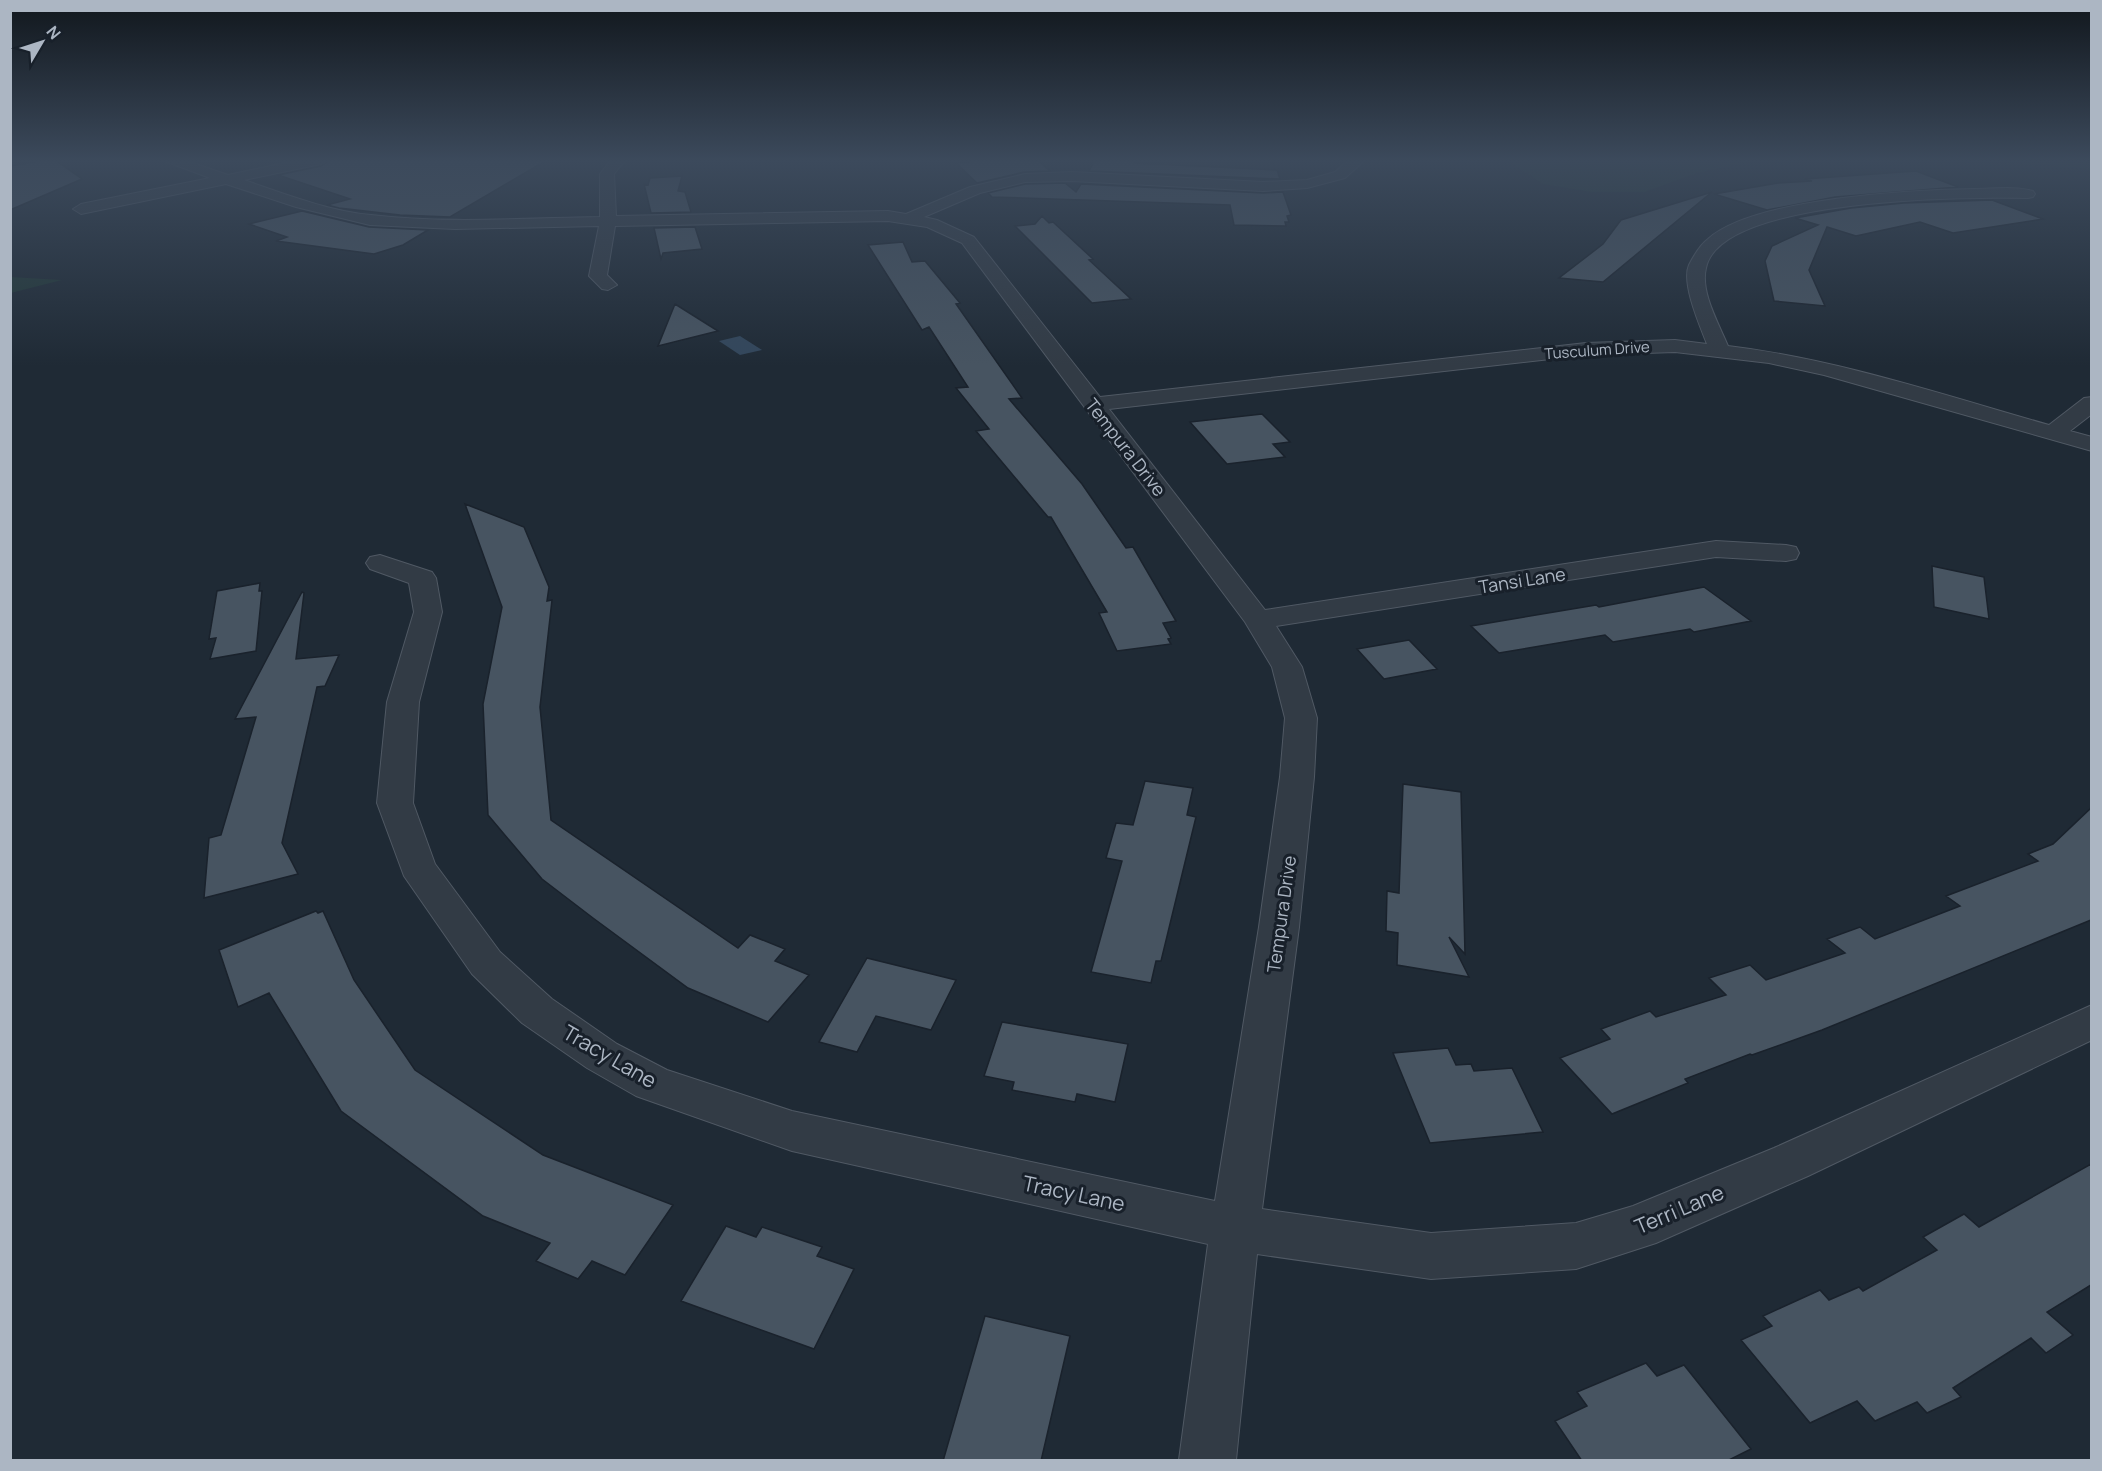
<svg xmlns="http://www.w3.org/2000/svg" width="2102" height="1471" viewBox="0 0 2102 1471" font-family="Manrope,sans-serif">
  <style>
    .green { fill: #223737 }
    .water { fill: #33475c }
    .building { fill: #475461; stroke: #1a222c; stroke-width: 1.5 }
    .lines { fill: none; stroke-linecap: round; stroke-linejoin: round }
    .minor-casing { stroke: #505964; stroke-width: 2 }
    .minor { fill: #323b45; fill-rule: evenodd }
    .labels { text-anchor: middle; dominant-baseline: central; stroke-width: 6; stroke-linejoin: round; paint-order: stroke }
    .far-street-label { font-size: 15px; fill: #acb6c3; stroke: #18202a }
    .street-label { font-size: 18px; fill: #acb6c3; stroke: #18202a }
    .near-street-label { font-size: 21px; fill: #acb6c3; stroke: #18202a }
  </style>
  <rect width="100%" height="100%" fill="#1f2a35"/>
  <path class="green" d="M1507,160H1759L1697,173L1645,192H1591L1543,184Z
    M1985,160H2091V169Z
    M11,277L62,280L11,293Z"/>
  <path class="water" d="M740,336L762,350L740,355L719,341Z"/>
  <path class="building" d="M45,160H55L82,179L10,210V166Z
    M330,160H547L450,217L400,215L339,208L327,205L350,199L278,175L321,166Z
    M990,160H1037L1050,171L1024,172L977,183L956,163Z
    M1095,160H1136L1134,163L1277,170L1280,179L1089,171Z
    M1916,171L1958,187L1835,197L1767,210L1714,194L1778,183L1812,181L1805,179Z
    M682,176L678,191L685,192L691,212L651,213L644,184L648,185L650,178Z
    M1065,183L1076,192L1081,184L1263,193L1283,192L1291,215L1287,216L1289,222H1285L1286,226L1234,225L1230,205L992,197L988,193L1025,184Z
    M1712,192L1603,282L1559,278L1603,244L1621,220Z
    M1992,200L2043,219L1953,233L1920,222L1856,236L1827,227L1809,270L1825,306L1774,301L1765,261L1772,246L1818,225L1795,218L1851,208L1904,203Z
    M302,211L369,227L428,230L403,245L374,254L276,241L287,237L249,224Z
    M1042,216L1049,223L1053,222L1093,259L1089,260L1131,299L1092,303L1015,226L1035,224Z
    M695,227L702,249L663,253L661,259L654,228Z
    M903,242L912,262L925,261L960,303L956,304L1022,398L1009,399L1082,484L1126,548L1133,547L1176,621L1163,623L1171,638L1168,639L1171,644L1117,651L1099,613L1107,612L1051,517H1048L976,431L989,429L956,388L968,387L929,327L922,330L868,245Z
    M675,304L718,331L658,346Z
    M1262,414L1290,442L1273,444L1285,457L1227,464L1190,422Z
    M465,504L524,527L549,587L547,601L552,600L540,707L551,820L738,948L750,935L785,949L775,961L809,975L768,1022L688,988L593,918L542,879L488,815L483,704L502,607Z
    M1932,566L1984,577L1989,619L1934,607Z
    M260,583L259,591H262L256,651L210,659L216,638L209,639L217,591Z
    M1704,587L1751,621L1694,632L1690,629L1613,642L1605,635L1499,653L1471,626L1596,605L1599,607Z
    M302,592L304,593L296,659L339,655L325,686L317,687L282,843L298,874L204,898L209,838L221,835L256,717L235,719Z
    M1409,640L1437,669L1384,679L1357,649Z
    M1145,781L1193,788L1187,815L1196,817L1161,961H1156L1151,983L1091,972L1122,861L1106,858L1116,823L1133,825Z
    M1403,784L1461,792L1465,954L1449,937L1469,977L1397,965L1398,933L1386,931L1387,891L1399,893Z
    M2091,808V920L1822,1030L1752,1055L1750,1054L1685,1079L1688,1083L1612,1114L1560,1058L1610,1039L1601,1029L1650,1011L1656,1017L1726,995L1709,978L1750,965L1766,980L1845,953L1827,939L1860,927L1875,939L1960,906L1946,896L2038,861L2028,854L2053,844Z
    M316,911L318,913L323,911L354,980L415,1070L543,1155L673,1205L625,1275L592,1261L578,1279L536,1261L550,1243L483,1216L341,1111L269,993L238,1007L219,950Z
    M867,958L956,980L931,1030L876,1016L857,1052L819,1042Z
    M1002,1022L1128,1044L1115,1102L1077,1094L1075,1102L1012,1090L1014,1082L984,1076Z
    M1448,1048L1456,1065L1471,1064L1474,1071L1512,1068L1543,1132L1430,1143L1393,1053Z
    M2091,1164V1285L2047,1312L2073,1335L2046,1353L2031,1338L1953,1388L1961,1397L1927,1413L1917,1402L1875,1421L1857,1401L1810,1423L1741,1340L1772,1326L1763,1316L1820,1290L1829,1300L1859,1287L1863,1291L1937,1250L1923,1237L1964,1214L1979,1227Z
    M726,1226L756,1237L762,1227L822,1247L817,1256L854,1269L814,1349L681,1301Z
    M985,1316L1070,1336L1041,1461H943Z
    M1646,1363L1657,1376L1684,1365L1751,1449L1727,1461H1582L1555,1421L1587,1406L1577,1392Z"/>
  <g class="lines">
    <defs>
      <path id="minor" d="M162,160H184L228,175L299,160H328L321,164L244,180C285,194 328,211 371,215C447,224 524,218 600,217V174L611,160H625L614,174L616,216L888,211L906,214L970,187L1025,174L1072,172L1263,182L1307,180L1335,172L1349,160H1365L1345,178L1307,188L1263,191L1072,181L1025,182L980,193L924,217L937,220L974,237L1100,397L1586,343L1675,340L1707,344C1700,326 1681,283 1689,265C1693,257 1701,244 1708,239C1754,198 1912,190 1974,189C1993,189 2015,186 2033,191L2035,194L2033,197L2028,198C1970,197 1720,197 1706,268C1700,292 1719,324 1728,346C1837,359 1943,395 2049,425L2084,398L2092,397V414L2070,431L2092,437V451L1824,375L1769,363L1675,352L1586,355L1109,409L1265,610L1716,541L1786,545L1796,547L1799,553L1796,559L1786,561L1716,557L1276,626L1302,667L1317,718L1314,777L1299,927L1262,1209L1431,1233L1576,1223L1633,1206L1774,1148L2092,1005V1040L1808,1176L1656,1243L1576,1269L1431,1279L1257,1254L1236,1460H1179L1208,1244L792,1151L636,1096L587,1068L522,1023L472,974L404,876L377,803L387,702L414,612L409,583L370,569L366,563L370,557L380,555L432,572L436,578L442,612L419,702L413,803L435,864L500,952L552,999L617,1044L667,1070L792,1111L1215,1201L1259,927L1280,777L1285,718L1272,667L1245,622L962,243L927,227L888,221L615,226L607,275L617,285L608,290L602,289L589,276L599,226L455,229L370,225L296,207L226,184L81,214L73,209L81,204L210,178Z"/>
    </defs>
    <use href="#minor" class="minor-casing"/>
    <use href="#minor" class="minor"/>
  </g>
  <linearGradient id="sky" x2="0" y2="1"><stop stop-color="#11171d"/><stop offset="0.44" stop-color="#3c4a5c"/><stop offset="1" stop-color="#3c4a5c" stop-opacity="0"/></linearGradient>
  <rect width="2102" height="366" fill="url(#sky)"/>
  <g class="labels">
    <g class="far-street-label">
      <text transform="translate(1597 350) rotate(-4)">Tusculum Drive</text>
    </g>
    <g class="street-label">
      <text transform="translate(1126 447) rotate(52)">Tempura Drive</text>
      <text transform="translate(1522 580) rotate(-9)">Tansi Lane</text>
      <text transform="translate(1281 914) rotate(-82)">Tempura Drive</text>
    </g>
    <g class="near-street-label">
      <text transform="translate(610 1056) rotate(30)">Tracy Lane</text>
      <text transform="translate(1074 1193) rotate(12)">Tracy Lane</text>
      <text transform="translate(1679 1209) rotate(-23)">Terri Lane</text>
    </g>
  </g>
  <rect width="2102" height="1471" fill="none" stroke="#acb6c3" stroke-width="24"/>
  <g transform="translate(42 42) rotate(51)" stroke="#18202a" stroke-width="4.5" paint-order="stroke">
  <path d="M0-4.5L10 22L0 15L-10 22Z" fill="#acb6c3"/>
  <text y="-9" font-size="16" font-weight="bold" text-anchor="middle" fill="#acb6c3">N</text>
  </g>
</svg>
